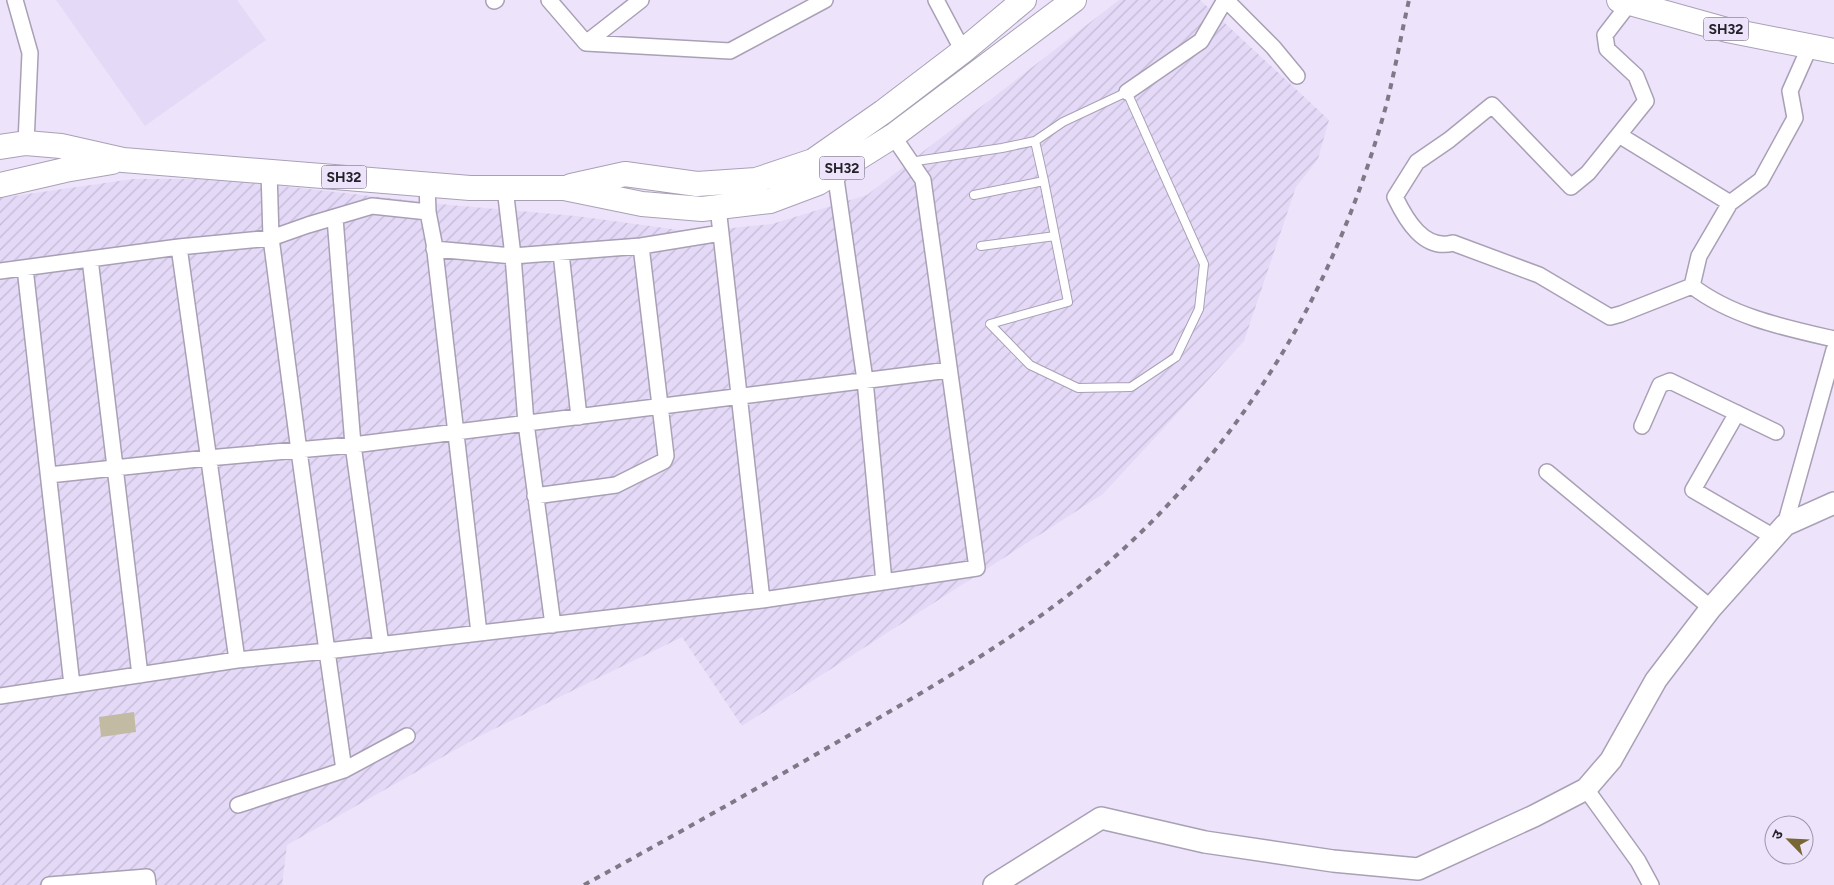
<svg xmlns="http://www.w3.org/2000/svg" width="1834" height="885" viewBox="0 0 1834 885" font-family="Figtree,'Noto Sans Devanagari',sans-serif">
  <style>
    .built { fill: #e4d9f7 }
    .industrial { fill: url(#industrial-furrows) }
    .building { fill: #c3baa3 }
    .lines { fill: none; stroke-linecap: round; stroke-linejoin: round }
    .lane-casing { stroke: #a9a0b6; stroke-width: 10 }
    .street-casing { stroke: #a9a0b6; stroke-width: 18 }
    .secondary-casing { stroke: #a9a0b6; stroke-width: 24 }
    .primary-casing { stroke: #a9a0b6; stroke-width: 26 }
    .lane { stroke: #fff; stroke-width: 8 }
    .street { stroke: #fff; stroke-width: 15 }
    .secondary { stroke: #fff; stroke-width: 21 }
    .primary { stroke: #fff; stroke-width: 24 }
    .rail { stroke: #7e7887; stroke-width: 4; stroke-dasharray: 6 6; stroke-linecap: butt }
    .labels { text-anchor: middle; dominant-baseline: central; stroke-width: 4; stroke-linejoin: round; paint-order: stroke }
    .shield { fill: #ede4fb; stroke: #605c68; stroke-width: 1 }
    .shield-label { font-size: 14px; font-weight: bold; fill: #242129 }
  </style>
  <defs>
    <pattern id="industrial-furrows" width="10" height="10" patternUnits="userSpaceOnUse" patternTransform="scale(1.25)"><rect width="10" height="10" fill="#e4d9f7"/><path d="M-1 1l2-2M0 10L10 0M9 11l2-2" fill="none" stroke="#c3bad4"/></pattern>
  </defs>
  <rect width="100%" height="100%" fill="#ede4fb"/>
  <path class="built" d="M56,0H237L266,40L145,126Z"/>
  <path class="industrial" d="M1119,0H1200L1329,120L1318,159L1296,187L1244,341L1103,494L742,726L682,637L478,737L287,845L282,885H0V198L133,179H220L450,205L576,216L694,232L772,224L867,195Z"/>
  <path class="building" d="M134,712L136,732L101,737L99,717Z"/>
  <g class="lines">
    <defs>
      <path id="lane" d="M910,162L1002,148L1035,141L1063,122L1127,92L1204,264L1199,309L1176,357L1131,387L1078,388L1030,365L990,324L1068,302L1044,181L1035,141
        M974,195L1044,181
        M981,246L1055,236"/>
      <path id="street" d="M15,0L30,53L26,143
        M549,0L586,43L730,51L825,0
        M936,0L963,51
        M1226,0L1273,47L1297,76
        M1632,0L1605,35L1607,49L1636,76L1646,101L1588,173L1571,187L1492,105L1449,140L1417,162L1395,197C1406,220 1424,251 1453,243L1539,275L1610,317L1621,314L1692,286
        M494,1L496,0
        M586,43L641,0
        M1127,92L1201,41L1225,0
        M1619,135L1730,203
        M269,171L271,238L299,451L327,651L762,600L977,568L923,180L893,136
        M835,172L865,380L884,582
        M427,184L428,212L434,243L479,633
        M505,188L513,256L526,423L553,625
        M718,207L762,600
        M335,218L353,445L381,645
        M179,247L237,660
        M434,249L513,256L641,246L721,233
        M561,253L579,417
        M90,259L140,675
        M25,268L72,685
        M0,271L179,247L271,238L308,225L372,206L428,212
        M1692,286L1699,256L1730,203L1761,180L1795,118L1790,91L1810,46
        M1692,286C1732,317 1786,328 1834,339
        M1737,413L1693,490L1774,537
        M1642,426L1660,385L1670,381L1776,432
        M1547,472L1711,608
        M49,475L208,458L353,445L949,370
        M535,496L616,485L664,461L666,456L641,246
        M1785,525L1834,350
        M0,696L237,660L327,651L344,770
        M1586,789L1638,861L1651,885
        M238,805L344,770L407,736
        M49,885L147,877L148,885"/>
      <path id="secondary" d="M994,885L1101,818L1205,842L1333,861L1418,869L1534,816L1586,789L1611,760L1656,680L1711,608L1785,525L1834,503"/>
      <path id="primary" d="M1619,0L1727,30L1834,51
        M0,147L26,143L61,146L123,160L470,188H564L642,204L702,209L770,201L818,183L893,136L1074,0
        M0,185L65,170L112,162
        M571,186L625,174L697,184L756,180L813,161L883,112L963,51L1024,0"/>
    </defs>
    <use href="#lane" class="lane-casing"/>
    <use href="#street" class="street-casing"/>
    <use href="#secondary" class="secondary-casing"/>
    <use href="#primary" class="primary-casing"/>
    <use href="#lane" class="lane"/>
    <use href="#street" class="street"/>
    <use href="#secondary" class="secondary"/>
    <use href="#primary" class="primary"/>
    <path class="rail" d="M584,885C668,839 751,792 834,744C918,695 1003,647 1080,586C1161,522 1230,440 1283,352C1328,277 1363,190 1386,106C1395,71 1401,35 1409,0"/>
  </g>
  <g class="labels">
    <g class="shield">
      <rect x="1703.5" y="17.5" width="45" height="23" rx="4"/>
      <rect x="819.5" y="156.5" width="45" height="23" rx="4"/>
      <rect x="321.5" y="165.5" width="45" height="23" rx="4"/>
    </g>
    <g class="shield-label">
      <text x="1726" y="29">SH32</text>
      <text x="842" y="168">SH32</text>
      <text x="344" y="177">SH32</text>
    </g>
  </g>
  <g transform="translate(1789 840) rotate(294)"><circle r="24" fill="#ede4fb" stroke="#9d96a7"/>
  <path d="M0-4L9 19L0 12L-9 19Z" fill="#786634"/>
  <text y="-8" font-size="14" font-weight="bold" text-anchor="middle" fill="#242129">उ</text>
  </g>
</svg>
